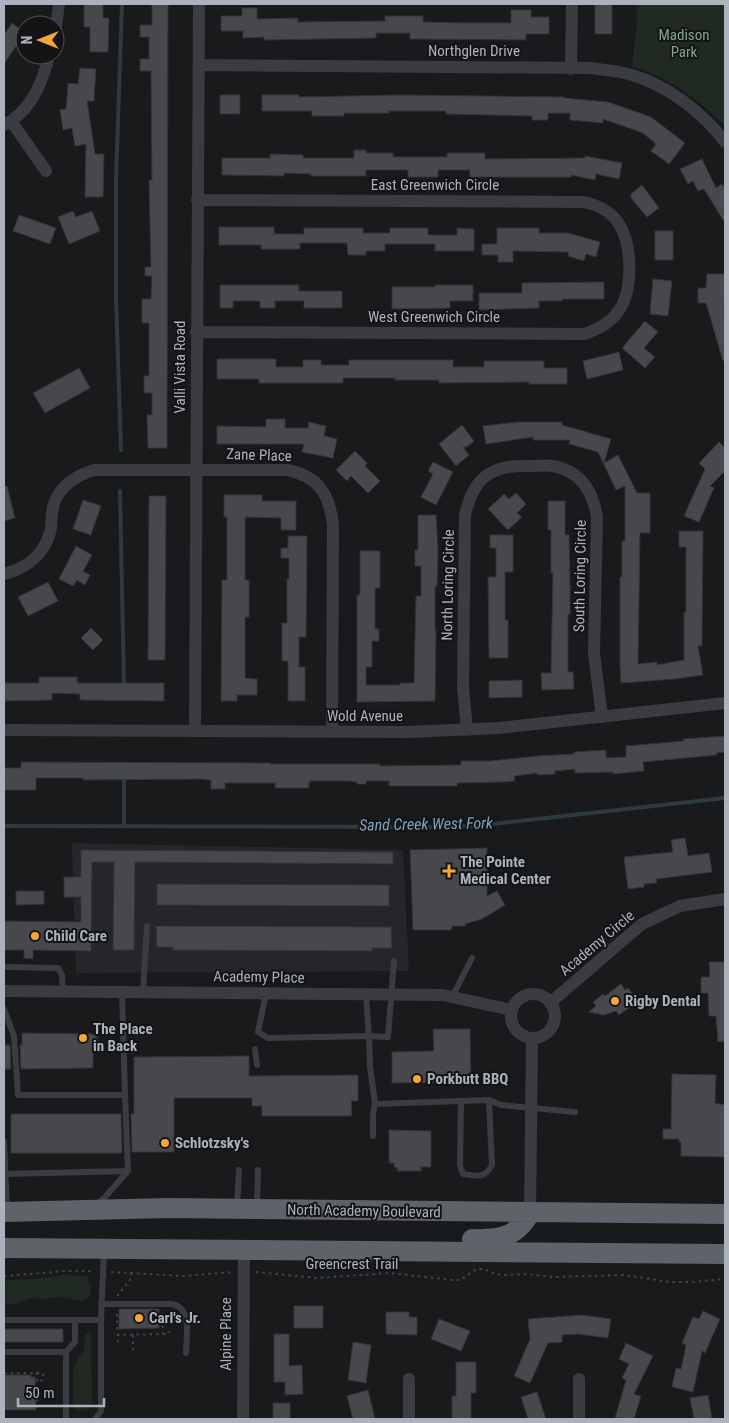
<svg xmlns="http://www.w3.org/2000/svg" width="729" height="1423" viewBox="0 0 729 1423" font-family="'Roboto Condensed',sans-serif">
  <style>
    .built { fill: #252629 }
    .green { fill: #212a22 }
    .lines { fill: none; stroke-linecap: round; stroke-linejoin: round }
    .stream { stroke: #2f3a40; stroke-width: 4 }
    .building { fill: #46484c; stroke: #333438 }
    .path { stroke: #404348; stroke-width: 2; stroke-dasharray: 2.5 4; stroke-linecap: butt }
    .service { stroke: #3a3c41; stroke-width: 6 }
    .minor { stroke: #3a3c41; stroke-width: 12 }
    .trunk { stroke: #5e6269; stroke-width: 20 }
    .poi-dot { fill: #f6a637; stroke: #141417; stroke-width: 2 }
    .labels { text-anchor: middle; dominant-baseline: central; stroke-width: 4; stroke-linejoin: round; paint-order: stroke }
    .park-label { font-size: 15px; fill: #83a782; stroke: #141417 }
    .street-label { font-size: 15px; fill: #acb2bc; stroke: #141417 }
    .poi-label { font-size: 15px; font-weight: bold; fill: #acb2bc; stroke: #141417; text-anchor: start }
    .water-label { font-size: 16px; font-style: italic; fill: #82a2b7; stroke: #141417 }
  </style>
  <rect width="100%" height="100%" fill="#191a1c"/>
  <path class="built" d="M72,843L403,850L409,971L76,973Z"/>
  <path class="green" d="M637,4H725V126C698,100 669,76 632,67L637,22Z
    M65,1275L87,1276L91,1286L90,1296L83,1301L62,1297L43,1299L32,1298L15,1304L5,1303L6,1280L33,1279Z
    M89,1332L91,1334L92,1403L87,1410L78,1411L74,1408L73,1404V1372L78,1358L84,1350L85,1335Z"/>
  <g class="lines">
    <path class="stream" d="M121,450L116,298V179L122,4
      M120,491L124,686
      M124,775V826
      M4,826L438,827L475,826L725,798"/>
  </g>
  <path class="building" d="M84,4H103V18H109L108,52H90V27H84Z
    M152,4H168L167,448H148L147,415H152V393H144V376H149V323H142V299H151L152,276H145V267H151L149,180H152L151,71H140V59H149V37H140V25H152Z
    M595,4H612V34H595Z
    M242,8H257V19L298,18V22L385,21V16H423V22L465,23H511V10H531V17H549V34H526V40L410,39V33H376V38L264,40V37L243,38V31H221V16H242Z
    M12,23L25,33L4,64V35Z
    M80,68L96,69L94,101H87L95,154H104L103,197H85L86,144L75,146L72,128L63,130L60,110L66,109L68,83L78,84Z
    M220,95H240V114H220Z
    M262,95H299V97L399,95L564,97V98L608,102L651,117L685,143L669,164L651,151L656,144L643,133L603,119V123L570,120V113H548V120H532V116L446,114V111H389V113H344V116H312V111H262Z
    M354,150H366V153H393V157H447V153H485V159L585,158V156L622,163L619,179L596,174L595,180L571,175V177H470V170H438V177H408V170H366V176H311V174L284,173V176L222,175V158H270V154L303,155V158H354Z
    M702,159L716,188L722,184L725,189V223L704,189L698,191L693,181L688,184L680,169Z
    M642,185L659,208L647,217L631,198V194Z
    M73,211L76,217L92,211L100,231L69,244L58,217Z
    M19,215L56,228L50,244L13,231Z
    M219,227H274V234H304V228H363V233H390V228H428V235H457V228L474,229V251H435V244H385V251H366V255H348L347,243H300V249H261V245H219Z
    M497,228H539V233H568L600,242L596,257L586,254L584,261L568,256L569,252L513,251V262H498V255H482V244H497Z
    M655,231H673V260H655Z
    M707,274H725L724,319L725,318V360L723,361L706,303H698V288H706Z
    M653,279L672,281L668,316L650,314Z
    M604,282V299H562V301H539V308L479,310V293H522V283Z
    M220,285H299V291H342V308H304V301H275V308H260V301H233V308H220Z
    M435,285H473V301H450V308L392,309V287H435Z
    M645,321L658,332L644,348L655,357L645,368L622,348Z
    M619,352L623,370L587,379L583,361Z
    M217,359H276V367H303V360H321V365H349V360H453V367H484V361H544V368H567V384H529V382L439,383V380H395V378H343V383H259V379H217Z
    M79,368L90,388L45,413L33,393Z
    M266,419H285V428H308L309,422L326,426L324,436L337,439L333,458L302,452L304,444H217V426L266,427Z
    M518,422H562V425L611,439L604,463L618,455L637,493H650V533H640L638,664L657,662V665L684,660V612H686V547H679V531H703L702,646H698L703,675L675,679L621,683L620,666V577H622V541H625V486L616,490L598,452L569,444L570,440H533V437L486,444L483,426Z
    M462,425L474,441L467,447H463L469,455L456,466L439,444Z
    M719,442L725,448V471L710,486L714,488L699,522L684,516L705,469L699,463Z
    M355,451L367,463L365,466L380,481L368,493L351,476L347,481L336,470Z
    M433,462L453,472L436,505L421,497L433,474L428,471Z
    M4,486H7L15,518L4,521Z
    M516,493L526,504L517,513L522,517L508,530L488,509L504,494L509,499Z
    M224,495H262V501H296V530H281V518L245,517V580H249V617H245V678L257,679V695H237V701H221L222,580H227V517H224Z
    M149,496H166L165,660H148Z
    M83,500L101,506L91,535L73,529Z
    M548,501H565V535H569L570,582V614H568V672H573L574,689L542,690L541,673H551L553,573H551V530H548Z
    M418,515H436L438,551L437,586H435V631H436L435,701L357,702V595H360V551H380V588H375V629H379V641H372V667H366V685H400V683H414L416,596H421V566H415V550H418Z
    M490,535H513V572H505V620H508V658H489L488,577H496V548H490Z
    M288,536H307L306,637H299V667H305V701H288V661H282V623H287V579H289V558H281V548H288Z
    M76,546L92,555L83,571L90,575L85,585L77,580L73,586L59,579Z
    M48,582L58,601L28,616L18,597Z
    M91,628L103,640L93,650L81,638Z
    M39,677H77V683H164V701L80,700V694L52,693V700L4,701V683H39Z
    M522,680V697L489,698V681Z
    M725,736V752L716,753L717,755L643,762L644,771L613,774V772L575,773V769L555,771V774L538,775V773L514,776L515,781L503,782L457,783V786H389V781H366V784H357V782L349,781H309V788H275V783H225V789H211V780L202,779L83,780V778H36V790H4V768H21V762L270,763V764H380V766L461,765V761H491L537,756L574,754V752L606,750V758L626,757V746L684,741L683,739Z
    M685,838L688,856L709,853L712,872L656,879L657,883L644,884V887L628,889L624,857L673,852L671,840Z
    M487,848V896L497,891L505,905L482,919L465,924V926H452L451,930H413L410,850Z
    M81,850L393,852V864L135,862L134,950H113L114,862H92L91,951L33,950V959L24,958V950H4V921L81,922V897H64V877H81Z
    M157,884L389,885V906L157,905Z
    M16,891H44V904L16,905Z
    M156,926L391,927L392,948H372V951L173,950V947H157Z
    M709,962H725V1041L718,1042L716,1016H709L708,993H701V977H710Z
    M621,984L625,990L628,988L637,999L632,1002L633,1005L619,1015L616,1011L604,1015L589,1012L596,1006L593,1002L603,994L605,996Z
    M433,1029H470L471,1082L392,1083V1052L434,1051Z
    M22,1033L92,1034L96,1036L99,1042L93,1044V1068L21,1069L20,1045H22Z
    M4,1045H10L11,1069H4Z
    M249,1056V1076L358,1075V1101H351L352,1116H262V1106H252V1098H174V1152H132L131,1114H134V1057Z
    M672,1074L716,1075L715,1103L725,1105V1157L681,1156V1142H679V1139H663V1129H671Z
    M11,1114H121L122,1152L121,1153H11Z
    M389,1130L431,1131V1167H421V1171H397V1167H394V1163H389Z
    M294,1306H323V1328H294Z
    M119,1309H159V1328L119,1329Z
    M703,1311L720,1319L705,1353L702,1351L693,1392L672,1387L676,1368L681,1369L686,1345L682,1343L693,1317L699,1319Z
    M386,1312H409V1317H417V1335L386,1334Z
    M582,1315L611,1319L608,1338L579,1334L562,1335V1342L548,1343L530,1383L514,1376L530,1339L528,1319Z
    M439,1319L470,1331L461,1351L431,1339Z
    M4,1329H63V1342H4Z
    M274,1334H289V1366L302,1365L303,1394L285,1395V1382H274Z
    M353,1342L371,1345L366,1383L348,1380Z
    M626,1343L653,1356L634,1394L641,1396L634,1419L615,1418L626,1380L622,1378L629,1364L619,1359Z
    M456,1362H476V1393H471V1419H452V1396H456Z
    M4,1375H31V1377H35L36,1410H4Z
    M368,1390L375,1419H353L347,1396Z
    M537,1392L546,1419H528L521,1397Z
    M708,1395L712,1419H694L690,1398Z
    M273,1403H290V1419H273Z"/>
  <g class="lines">
    <path class="path" d="M111,1272L184,1276L233,1272
      M256,1272L317,1278L390,1273L452,1280H460L477,1269H484L495,1274L505,1275L527,1274L553,1277L624,1275L670,1282H691L725,1279
      M4,1276L66,1271H94
      M117,1296L130,1280L131,1273
      M4,1310V1277
      M117,1314L118,1345
      M163,1334H168L169,1331
      M117,1335L163,1334L162,1313
      M133,1335V1353
      M4,1373H37V1408
      M37,1373H43V1379L38,1383"/>
    <path class="service" d="M394,961L388,1037L369,1036L370,1066L375,1104L489,1100L501,1105L575,1112
      M4,967L58,968L62,975L63,992
      M143,993L147,926
      M266,994L258,1032L268,1038L369,1036L366,995
      M452,997L472,958
      M4,1009L14,1036L18,1095H125L122,992
      M255,1049L257,1065
      M461,1101L460,1166L463,1174C477,1176 485,1179 492,1165L489,1100
      M373,1136V1114L375,1104
      M4,1141L7,1210
      M4,1174L128,1171
      M96,1205L105,1197L128,1171L125,1095
      M237,1206L239,1170
      M257,1206L258,1170
      M101,1304H172C193,1308 186,1337 186,1353
      M4,1320H101
      M4,1352H66L75,1342V1320
      M66,1352V1419
      M95,1419L101,1411V1320L104,1250"/>
    <path class="minor" d="M55,34L59,4
      M199,65L590,68C604,70 619,71 632,75C669,86 703,113 725,142
      M571,69L572,4
      M11,121L46,171
      M4,125C30,112 43,82 49,55
      M196,332L585,334C597,329 609,324 617,313C634,292 633,243 617,221C609,210 597,205 584,202L197,200
      M4,574C28,568 46,553 51,528C52,518 51,510 55,501C62,484 78,475 94,470H287C318,476 329,493 333,524L332,732
      M4,730L407,732L499,728L725,703
      M467,730L463,686L465,515C469,500 473,486 486,476C499,466 515,466 530,466C538,466 546,465 553,466C581,471 593,492 597,517L594,653L602,717
      M195,731L199,4
      M4,991L443,995L512,1010
      M511 1016a22 22 0 1 1 44 0a22 22 0 1 1-44 0Z
      M550,1003L642,924L680,906L725,899
      M530,1213L532,1038
      M243,1419L244,1249
      M409,1419V1379
      M579,1419V1379"/>
    <path class="trunk" d="M4,1212L168,1208L725,1214
      M472,1239C498,1240 516,1238 530,1213
      M4,1248L725,1254"/>
  </g>
  <g class="poi-dot">
    <path d="M446.5 863.5h5v5h5v5h-5v5h-5v-5h-5v-5h5z"/>
    <circle cx="35" cy="936" r="5"/>
    <circle cx="615" cy="1001" r="5"/>
    <circle cx="83" cy="1038" r="5"/>
    <circle cx="417" cy="1079" r="5"/>
    <circle cx="165" cy="1143" r="5"/>
    <circle cx="139" cy="1318" r="5"/>
  </g>
  <g class="labels">
    <g class="park-label">
      <text x="684" y="35">Madison<tspan x="684" dy="17">Park</tspan></text>
    </g>
    <g class="street-label">
      <text x="474" y="51">Northglen Drive</text>
      <text x="435" y="185">East Greenwich Circle</text>
      <text x="434" y="317">West Greenwich Circle</text>
      <text transform="translate(180 367) rotate(-90)">Valli Vista Road</text>
      <text transform="translate(259 455) rotate(2)">Zane Place</text>
      <text transform="translate(580 576) rotate(-89)">South Loring Circle</text>
      <text transform="translate(448 585) rotate(-89)">North Loring Circle</text>
      <text x="365" y="716">Wold Avenue</text>
      <text transform="translate(597 943) rotate(-40)">Academy Circle</text>
      <text transform="translate(259 977) rotate(1)">Academy Place</text>
      <text transform="translate(364 1211) rotate(1)">North Academy Boulevard</text>
      <text x="352" y="1264">Greencrest Trail</text>
      <text transform="translate(226 1334) rotate(-90)">Alpine Place</text>
    </g>
    <g class="poi-label">
      <text x="460" y="862">The Pointe<tspan x="460" dy="17">Medical Center</tspan></text>
      <text x="45" y="936">Child Care</text>
      <text x="625" y="1001">Rigby Dental</text>
      <text x="93" y="1029">The Place<tspan x="93" dy="17">in Back</tspan></text>
      <text x="427" y="1079">Porkbutt BBQ</text>
      <text x="175" y="1143">Schlotzsky's</text>
      <text x="149" y="1318">Carl's Jr.</text>
    </g>
    <g class="water-label">
      <text transform="translate(426 824) rotate(-1)">Sand Creek West Fork</text>
    </g>
  </g>
  <rect width="729" height="1423" fill="none" stroke="#acb2bc" stroke-width="10"/>
  <g transform="translate(40 40) rotate(270)"><circle r="24" fill="#141417" stroke="#515359"/>
  <path d="M0-4L9 19L0 12L-9 19Z" fill="#f6a637"/>
  <text y="-8" font-size="14" font-weight="bold" text-anchor="middle" fill="#acb2bc">N</text>
  </g>
  <path d="M18 1398v8h86v-8" fill="none" stroke="#acb2bc" stroke-width="2.5"/>
  <text x="25" y="1398" font-size="15" fill="#acb2bc" stroke="#141417" stroke-width="4" paint-order="stroke">50 m</text>
</svg>
